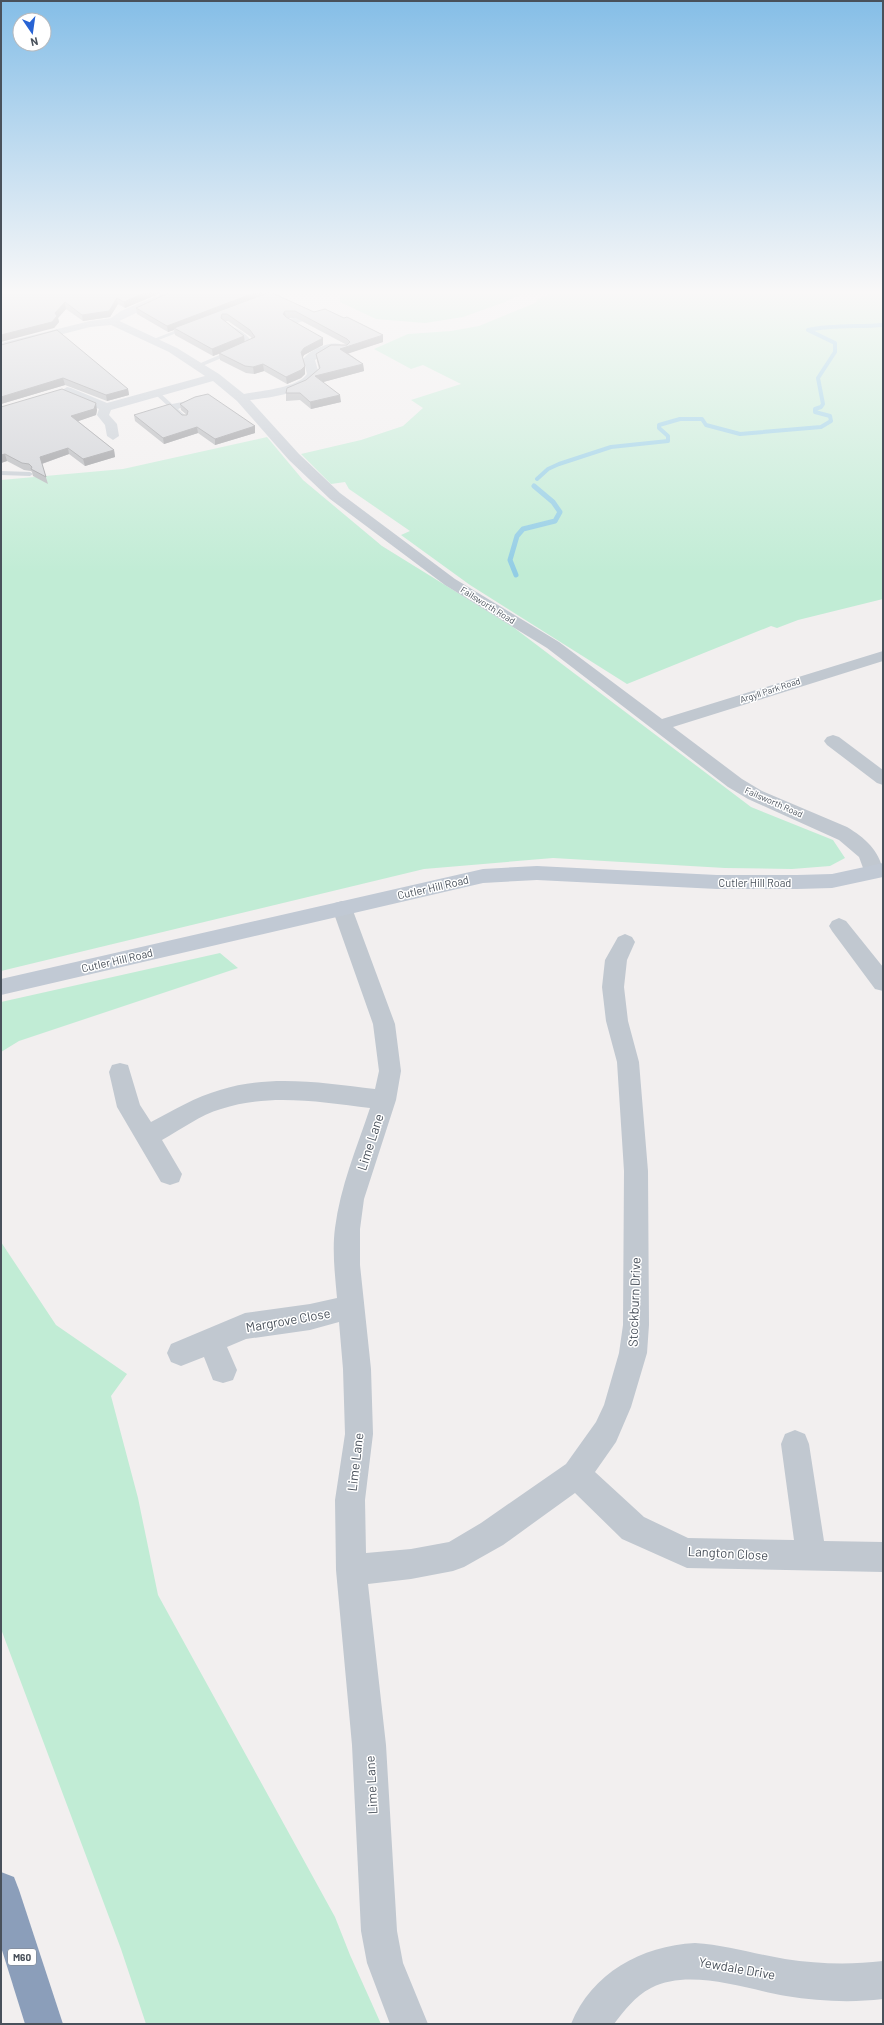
<svg xmlns="http://www.w3.org/2000/svg" width="884" height="2025" viewBox="0 0 884 2025" font-family="Barlow,sans-serif">
  <style>
    .green { fill: #c1ecd5 }
    .lines { fill: none; stroke-linecap: round; stroke-linejoin: round }
    .stream-far1 { stroke: #92cde5; stroke-width: 4 }
    .stream { stroke: #92cde5; stroke-width: 5 }
    .lane { fill: #c1c8d0; fill-rule: evenodd }
    .street { fill: #c1c8d0; fill-rule: evenodd }
    .secondary { fill: #c1c9d4; fill-rule: evenodd }
    .highway { fill: #8b9eba; fill-rule: evenodd }
    .wall { fill: #afb1b5; fill-rule: evenodd }
    .shaded-wall { fill: #8f9094 }
    .building { fill: #ccced3; stroke: #8f9094 }
    .labels { text-anchor: middle; dominant-baseline: central; stroke-width: 3; stroke-linejoin: round; paint-order: stroke }
    .far-street-label { font-size: 9px; fill: #49515b; stroke: #fff }
    .shield { fill: #fff; stroke: #80858c; stroke-width: 1 }
    .shield-label { font-size: 10px; font-weight: bold; fill: #49515b }
    .street-label { font-size: 11px; fill: #49515b; stroke: #fff }
    .near-street-label { font-size: 13px; fill: #49515b; stroke: #fff }
  </style>
  <rect width="100%" height="100%" fill="#f2efef"/>
  <path class="green" d="M340,290H530L505,302L463,317L425,323L376,319L340,302Z
    M558,290H883V599L798,620L777,628L771,626L627,684L470,585L401,535L410,531L349,489L345,482L331,484L301,454L361,440L403,426L423,408L411,400L461,384L423,365L411,369L374,349L408,334L451,331L479,326L535,303L538,299Z
    M267,437L303,480L382,546L513,627L751,807L833,840L845,858L830,866L792,869L725,868L553,858L424,869L1,971V480L123,469Z
    M220,953L238,968L19,1041L1,1052V1002Z
    M1,1242L56,1325L127,1374L111,1396L138,1498L158,1595L335,1917L350,1955L381,2024H146L121,1949L1,1629Z"/>
  <g class="lines">
    <path class="stream-far1" d="M537,479L548,469L559,464L611,447L668,441V436L659,428V425L680,419H702L706,425L740,434L821,427L831,421L830,416L815,412V409L821,407L823,404L818,378L835,352V343L808,330C832,325 858,327 883,325"/>
    <path class="stream" d="M516,575L510,560L517,536L523,529L555,521L560,512L553,502L534,486"/>
    <path class="lane" d="M187,326L192,327L156,341L151,340Z
      M230,327C238,327 252,338 253,345L200,367H196V365L248,343L230,329Z
      M156,393H160L172,404L193,400L196,402L178,409L187,417L184,419L172,410V408L169,407L156,395Z
      M1,471L30,472L33,474L30,476L1,475Z"/>
    <path class="street" d="M306,314L312,317L310,319L274,330L268,327L270,325Z
      M113,318L177,348L219,374L244,394C259,391 298,388 307,374L303,359C310,350 329,341 340,344L342,346C338,350 322,355 315,360L319,374C306,394 272,397 250,400L299,454L340,493L455,579L559,642L662,719L883,651V661L673,727L742,779L762,791L847,827C865,838 879,850 883,871L880,876L873,878L866,876L859,857L839,840L748,799L728,787L547,648L445,585L330,499L289,460L237,401L213,381L111,410L109,415L117,424L119,436L113,440L107,436L105,425L97,415L99,409L63,394L61,391L67,387L71,388L107,403L205,376L169,352L111,325L90,327L1,350V343L90,321Z
      M833,735L839,737L883,770V785L877,783L827,745L824,741L827,737Z
      M342,901L349,903L352,908L395,1024L401,1071L396,1100L364,1199L360,1229V1265L371,1369L373,1434L365,1500L366,1553L411,1549L449,1542L481,1523L566,1464L596,1422L604,1405L619,1353L623,1325L624,1171L617,1062L606,1021L602,987L605,960L618,937L625,934L632,937L635,942L627,960L624,987L628,1021L639,1062L648,1171L649,1325L647,1353L631,1407L616,1442L595,1472L644,1517L688,1538L794,1540L781,1444L785,1434L795,1430L805,1434L809,1444L824,1541L883,1542V1572L687,1568L622,1539L575,1493L503,1545L464,1567L453,1571L411,1579L368,1584L386,1745L397,1931L403,1963L428,2024H390L367,1963L361,1931L352,1745L336,1570L335,1500L345,1434L343,1369L339,1322L310,1330L246,1339L227,1347L237,1370L233,1380L223,1383L213,1380L204,1357L181,1366L171,1362L167,1353L171,1344L245,1313L310,1304L337,1298C335,1275 332,1251 335,1228C340,1187 357,1147 370,1108C321,1102 269,1093 221,1109C200,1115 182,1129 162,1140L182,1174L179,1182L170,1185L161,1182L117,1107L109,1072L112,1065L120,1063L128,1065L140,1105L151,1122C174,1110 195,1097 220,1090C270,1074 324,1083 375,1089L379,1071L373,1024L332,908L335,903Z
      M839,918L846,921L883,967V991L875,989L832,931L829,926L832,921Z
      M695,1943C726,1945 755,1954 785,1959C818,1964 850,1965 883,1961V1999C850,2003 818,2001 786,1996C745,1989 690,1968 651,1988C635,1996 624,2011 614,2024H571C592,1973 641,1946 695,1943Z"/>
    <path class="secondary" d="M171,290H184L113,324L107,321L121,311Z
      M883,863V877L832,888L797,889H717L537,880L483,883L1,995V979L483,869L537,866L717,875H797L832,874Z"/>
    <path class="highway" d="M1,1872L14,1877L19,1890L63,2024H25L1,1947Z"/>
  </g>
  <path class="wall" d="M1,290H168L125,308L118,304L110,317L83,321L66,309L58,318L59,322L54,328Z
    M262,290L263,295L383,342L348,353L363,364L364,371L323,382L341,402L311,409L300,400L286,401V393L306,380L319,369L317,361L316,354L347,345L296,318H287L323,345L304,355L302,358L305,366V374L301,378L287,384L264,371L254,374L246,373L220,360L219,354L213,356L175,335L174,330L168,332L137,314L136,308ZM224,321H228L251,337L252,339L245,342Z
    M1,345L128,389L129,395L107,401L65,385L1,404Z
    M180,404L255,426V433L215,445L198,433L164,444L135,421L134,415H187L181,410Z
    M1,407L97,410L96,415L78,421L114,450L115,457L85,466L69,454L42,464L48,484L33,476L32,472L31,471L24,470L7,461L1,463Z"/>
  <path class="shaded-wall" d="M152,290H168L125,308L124,302Z
    M262,290L263,296L174,328V330L168,332L167,326Z
    M117,298L118,304L110,317L83,321L82,315Z
    M65,302L66,309L58,318L59,322L54,328L1,342V335L55,313Z
    M285,311L286,318L283,314Z
    M383,335V342L341,356L340,349Z
    M244,336L245,343L213,356L212,349Z
    M323,338V345L304,355L302,359L301,352L304,348Z
    M263,364L264,371L254,374L253,367Z
    M363,364L364,371L316,384L315,376Z
    M305,366V374L301,378L287,384L286,377Z
    M63,378L65,385L1,404V397Z
    M128,389L129,395L107,401L106,395Z
    M340,395L341,402L311,409L310,402Z
    M96,403L97,410L96,415L73,423L71,416Z
    M255,426V433L215,445V439Z
    M197,427L198,433L164,444L163,438Z
    M68,448L69,454L41,464L40,457Z
    M114,450L115,457L85,466L83,459Z
    M5,454L7,461L1,463V455Z"/>
  <path class="building" d="M1,290H152L124,302L117,298L109,311L82,315L65,302L55,313L57,316L52,322L1,335Z
    M175,290H262L167,326L136,308Z
    M270,292L314,312L325,309L344,318L347,317L383,335L340,349L363,364L315,376L340,395L310,402L300,393H286L287,388L306,380L320,368L316,354L331,345H347L350,342L347,339L295,311H285L283,314L286,317L323,338L304,348L301,352L305,366L301,370L286,377L263,364L253,367L245,366L219,353L255,337L250,330L227,314H222L221,318L244,336L212,349L174,328Z
    M57,330L128,389L106,395L63,378L1,397V345Z
    M62,389L96,403L94,409L71,416L114,450L83,459L68,448L40,457L46,477L31,469L32,467L29,464L22,463L5,454L1,455V407Z
    M208,394L255,426L215,439L197,427L163,438L134,415L170,404L182,415H187L188,411L180,404L195,397Z"/>
  <linearGradient id="sky" x2="0" y2="1"><stop stop-color="#85bee7"/><stop offset="0.51" stop-color="#f9f8f8"/><stop offset="1" stop-color="#f9f8f8" stop-opacity="0"/></linearGradient>
  <rect width="884" height="573" fill="url(#sky)"/>
  <g class="labels">
    <g class="far-street-label">
      <text transform="translate(488 605) rotate(32)">Failsworth Road</text>
      <text transform="translate(770 690) rotate(-18)">Argyll Park Road</text>
      <text transform="translate(774 802) rotate(24)">Failsworth Road</text>
    </g>
    <rect class="shield" x="8" y="1949" width="28" height="16" rx="3"/>
    <g class="shield-label">
      <text x="22" y="1957">M60</text>
    </g>
    <g class="street-label">
      <text x="755" y="882">Cutler Hill Road</text>
      <text transform="translate(433 887) rotate(-13)">Cutler Hill Road</text>
      <text transform="translate(117 960) rotate(-13)">Cutler Hill Road</text>
    </g>
    <g class="near-street-label">
      <text transform="translate(370 1142) rotate(-72)">Lime Lane</text>
      <text transform="translate(634 1302) rotate(-88)">Stockburn Drive</text>
      <text transform="translate(288 1320) rotate(-10)">Margrove Close</text>
      <text transform="translate(355 1462) rotate(-83)">Lime Lane</text>
      <text transform="translate(728 1553) rotate(3)">Langton Close</text>
      <text transform="translate(371 1785) rotate(-93)">Lime Lane</text>
      <text transform="translate(737 1968) rotate(10)">Yewdale Drive</text>
    </g>
  </g>
  <rect width="884" height="2025" fill="none" stroke="#49515b" stroke-width="4"/>
  <g transform="translate(32 32) rotate(167)"><circle r="19" fill="#ffffff" stroke="#b6b9bd"/>
  <path d="M0-3L7 15L0 10L-7 15Z" fill="#2763d4"/>
  <text y="-6" font-size="11" font-weight="bold" text-anchor="middle" fill="#49515b">N</text>
  </g>
</svg>
